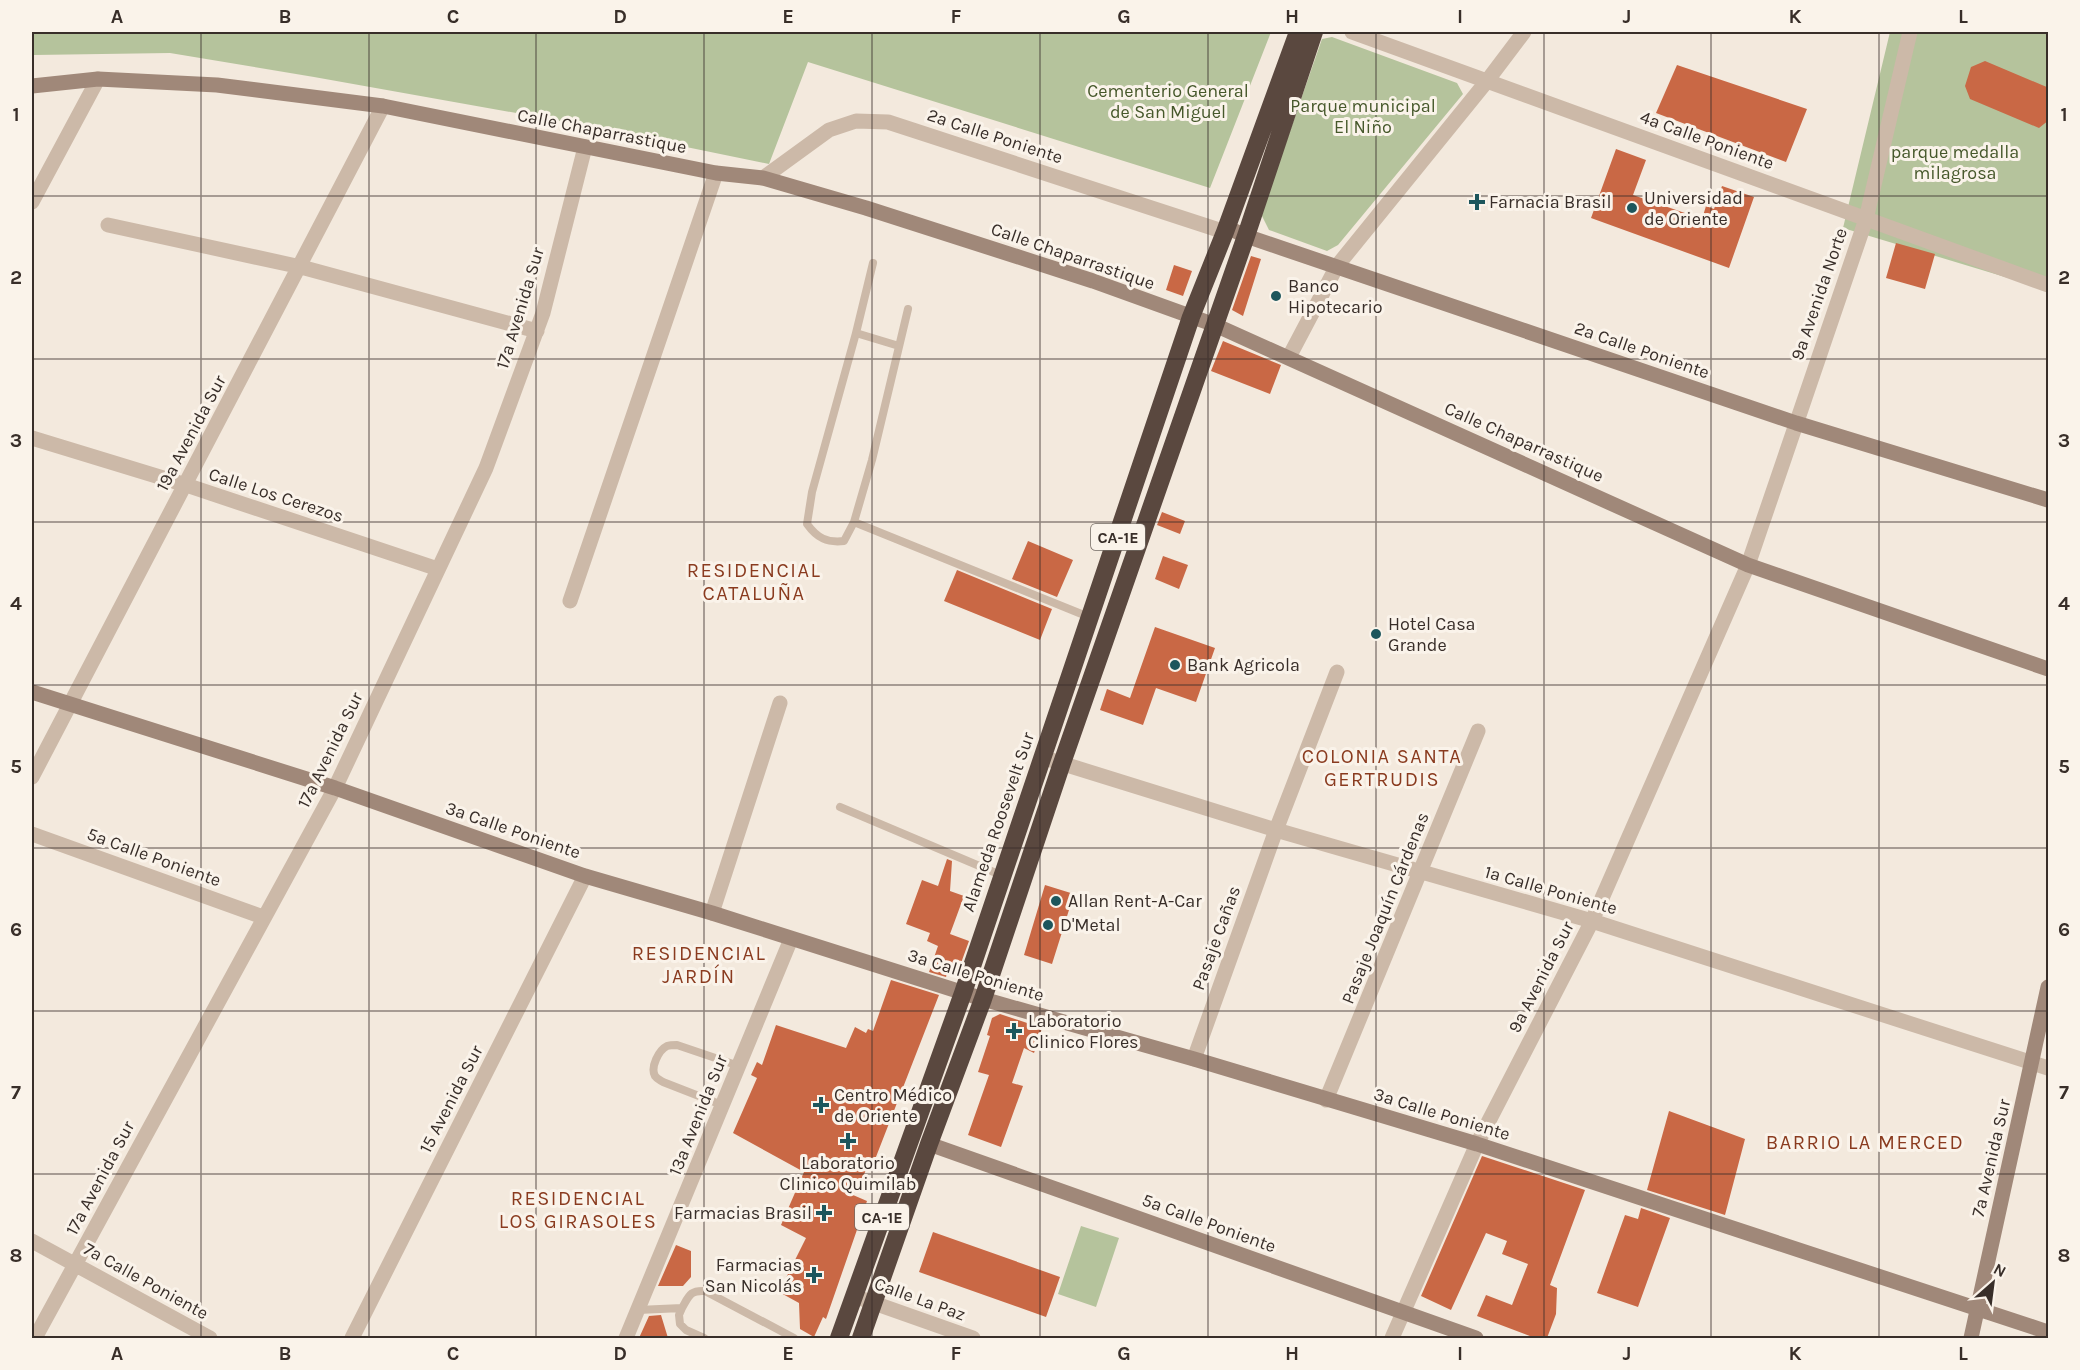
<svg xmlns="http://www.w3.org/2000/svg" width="2080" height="1370" viewBox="0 0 2080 1370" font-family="Karla,sans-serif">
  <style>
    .green { fill: #b5c39c }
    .building { fill: #c96845 }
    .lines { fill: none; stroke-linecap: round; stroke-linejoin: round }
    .lane { stroke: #ccb9a8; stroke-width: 8 }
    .street { stroke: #ccb9a8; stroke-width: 15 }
    .secondary { stroke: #a08879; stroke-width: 15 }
    .highway { stroke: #5a483f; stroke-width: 18 }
    .grid { fill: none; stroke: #382e29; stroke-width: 1.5; stroke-opacity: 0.55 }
    .poi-dot { fill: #1d565c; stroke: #faf3ea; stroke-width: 2 }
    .labels { text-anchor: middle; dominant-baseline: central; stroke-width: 6; stroke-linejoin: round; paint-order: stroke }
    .shield { fill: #faf3ea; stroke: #726963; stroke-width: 1.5 }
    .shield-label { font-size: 16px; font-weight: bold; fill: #382e29 }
    .park-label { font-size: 18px; fill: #46582b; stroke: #faf3ea }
    .street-label { font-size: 18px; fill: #382e29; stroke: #faf3ea }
    .poi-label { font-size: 18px; fill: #382e29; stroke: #faf3ea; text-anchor: start }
    .neighbourhood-label { font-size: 20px; letter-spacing: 1.5px; fill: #8a3b1f; stroke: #faf3ea }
    .neatline { fill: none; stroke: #382e29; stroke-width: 2 }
    .grid-label { font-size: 20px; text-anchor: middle; font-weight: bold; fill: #382e29 }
  </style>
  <rect width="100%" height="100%" fill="#f3e9dd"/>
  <path class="green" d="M32,32H1271L1210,188L808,62L769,164L550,119L314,77L170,53L34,55L32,53Z
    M1890,32H2048V290L1843,228Z
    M1332,37L1457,83L1463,94L1338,245L1327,251L1269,230L1261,214L1322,39Z
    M1081,1226L1119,1238L1096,1307L1058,1294Z"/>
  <path class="building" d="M1985,61L2049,88V120L2039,128L1970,99L1965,86L1971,67Z
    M1677,65L1807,109L1786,162L1656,113Z
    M1616,149L1646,160L1633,195L1702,219L1706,206L1714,209L1722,186L1754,197L1729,268L1591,218Z
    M1896,243L1935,254L1925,289L1886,278Z
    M1251,256L1261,259L1243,316L1232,310Z
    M1174,265L1192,271L1183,296L1166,290Z
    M1223,341L1281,365L1270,394L1211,371Z
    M1162,512L1185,521L1180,534L1157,525Z
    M1028,541L1073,560L1057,597L1012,579Z
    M1163,556L1188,565L1179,589L1155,579Z
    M957,570L1052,609L1040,640L944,601Z
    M1155,627L1215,648L1196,702L1156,688L1143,725L1100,710L1107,689L1130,698Z
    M947,859L952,861L950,891L964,896L950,934L969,941L957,974L948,971L946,977L929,972L938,946L927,941L930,933L906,924L922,880L938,886Z
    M1045,885L1074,894L1052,964L1024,955Z
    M891,980L939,995L874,1162L871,1161L853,1195L867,1201L826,1319L823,1317L814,1337L800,1329L799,1303L779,1292L806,1238L781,1225L804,1172L733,1133L757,1078L751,1075L757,1062L762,1065L776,1025L846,1048L855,1027L866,1033L868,1029L873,1031Z
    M1000,1014L1042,1028L1034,1053L1024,1048L1012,1083L1023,1086L1001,1147L968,1135L989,1075L978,1072L990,1036L987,1035L992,1018Z
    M1669,1111L1745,1139L1725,1215L1647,1190Z
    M1482,1156L1585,1190L1550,1285L1557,1288L1556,1314L1547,1338H1535L1477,1316L1486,1295L1512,1305L1528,1264L1502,1254L1507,1241L1486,1233L1451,1310L1421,1296Z
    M1641,1208L1670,1218L1638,1307L1597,1293L1625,1215L1638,1219Z
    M933,1232L1060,1277L1046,1317L919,1272Z
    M676,1245L691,1251V1277L683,1286H658Z
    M661,1315L668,1338H639L649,1316Z"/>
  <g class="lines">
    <path class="lane" d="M908,309L872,460L854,522L1084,615L1090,621
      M856,333L899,346
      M854,522L844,541C827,543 817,538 807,524L812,492L856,333L873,263
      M840,807L996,873L1001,878
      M722,1105L663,1082C660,1080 657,1079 655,1076C650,1067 659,1050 667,1046C670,1045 674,1045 677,1045L739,1066
      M682,1308L679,1315L680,1324L686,1330L704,1338
      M638,1310L682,1308C689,1296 690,1290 705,1291L794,1338"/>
    <path class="street" d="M1352,32L2048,285
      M763,178L829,130L856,121L888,122L1225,232
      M32,202L98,79
      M108,225L301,267L537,331
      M1289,357L1337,266L1487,81L1524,32
      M32,438L186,485L438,569
      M570,601L716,173
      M1051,760L1276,830L1592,921L2048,1068
      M32,777L383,106
      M32,834L263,917
      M712,913L780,703
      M1194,1059L1276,830L1337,672
      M1326,1100L1478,731
      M32,1241L210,1338
      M854,1296L973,1338
      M35,1338L335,788L486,468L543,313L585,147
      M352,1338L585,876
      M626,1338L791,939
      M1392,1338L1477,1144L1592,921L1748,565L1866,219L1910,32"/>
    <path class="secondary" d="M32,86L98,79L217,85L383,106L716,173L763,178L866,208L1093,281L1215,325L1748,565L2048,669
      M1226,227L1246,236L1796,423L2048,500
      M32,692L335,788L585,876L712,913L983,999L1194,1059L1477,1144L2048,1332
      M929,1144L1476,1338
      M1971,1338L2048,987"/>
    <path class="highway" d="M839,1338L963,993L1191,317L1225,232L1298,32
      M861,1338L929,1144L983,999L1062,763L1246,236L1314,32"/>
  </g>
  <path class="grid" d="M201,32V1338M369,32V1338M536,32V1338M704,32V1338M872,32V1338M1040,32V1338M1208,32V1338M1376,32V1338M1544,32V1338M1711,32V1338M1879,32V1338M32,196H2048M32,359H2048M32,522H2048M32,685H2048M32,848H2048M32,1011H2048M32,1174H2048"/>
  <g class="poi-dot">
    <path d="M1474 193h6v6h6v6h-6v6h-6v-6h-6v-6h6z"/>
    <circle cx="1632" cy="208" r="6"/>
    <circle cx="1276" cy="296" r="6"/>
    <circle cx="1376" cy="634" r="6"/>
    <circle cx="1175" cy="665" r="6"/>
    <circle cx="1056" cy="901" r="6"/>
    <circle cx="1048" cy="925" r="6"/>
    <path d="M1011 1022h6v6h6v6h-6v6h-6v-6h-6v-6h6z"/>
    <path d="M818 1096h6v6h6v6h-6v6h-6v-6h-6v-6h6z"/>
    <path d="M845 1132h6v6h6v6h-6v6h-6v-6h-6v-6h6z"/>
    <path d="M821 1204h6v6h6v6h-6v6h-6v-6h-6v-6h6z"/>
    <path d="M811 1266h6v6h6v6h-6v6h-6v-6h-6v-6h6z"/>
  </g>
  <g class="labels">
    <g class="shield">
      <rect x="1091" y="524" width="54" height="26" rx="4.5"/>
      <rect x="855" y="1204" width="54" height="26" rx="4.5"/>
    </g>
    <g class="shield-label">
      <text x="1118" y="537">CA-1E</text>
      <text x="882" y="1217">CA-1E</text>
    </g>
    <g class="park-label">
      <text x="1168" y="91">Cementerio General<tspan x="1168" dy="21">de San Miguel</tspan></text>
      <text x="1363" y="106">Parque municipal<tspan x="1363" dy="21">El Niño</tspan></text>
      <text x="1955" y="152">parque medalla<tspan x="1955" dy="21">milagrosa</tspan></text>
    </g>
    <g class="street-label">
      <text transform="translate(602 131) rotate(11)">Calle Chaparrastique</text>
      <text transform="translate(995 136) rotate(18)">2a Calle Poniente</text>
      <text transform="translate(1707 140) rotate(20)">4a Calle Poniente</text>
      <text transform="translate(1073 256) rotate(19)">Calle Chaparrastique</text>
      <text transform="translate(1819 294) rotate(-71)">9a Avenida Norte</text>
      <text transform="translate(520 308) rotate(-73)">17a Avenida Sur</text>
      <text transform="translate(1642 350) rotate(19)">2a Calle Poniente</text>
      <text transform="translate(191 433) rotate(-62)">19a Avenida Sur</text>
      <text transform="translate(1524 442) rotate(24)">Calle Chaparrastique</text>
      <text transform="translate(276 495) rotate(18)">Calle Los Cerezos</text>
      <text transform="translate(330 750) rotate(-64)">17a Avenida Sur</text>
      <text transform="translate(998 822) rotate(-71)">Alameda Roosevelt Sur</text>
      <text transform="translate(513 830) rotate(19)">3a Calle Poniente</text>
      <text transform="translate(154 857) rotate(20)">5a Calle Poniente</text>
      <text transform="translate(1551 890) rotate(16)">1a Calle Poniente</text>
      <text transform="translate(1385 908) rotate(-68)">Pasaje Joaquín Cárdenas</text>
      <text transform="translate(1216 938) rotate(-70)">Pasaje Cañas</text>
      <text transform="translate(976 975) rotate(17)">3a Calle Poniente</text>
      <text transform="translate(1541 977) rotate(-63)">9a Avenida Sur</text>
      <text transform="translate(451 1099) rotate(-63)">15 Avenida Sur</text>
      <text transform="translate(1442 1114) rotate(17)">3a Calle Poniente</text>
      <text transform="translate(698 1115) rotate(-68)">13a Avenida Sur</text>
      <text transform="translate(1991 1158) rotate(-77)">7a Avenida Sur</text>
      <text transform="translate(100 1178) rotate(-62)">17a Avenida Sur</text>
      <text transform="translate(1209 1223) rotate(20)">5a Calle Poniente</text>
      <text transform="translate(146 1281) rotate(29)">7a Calle Poniente</text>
      <text transform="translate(920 1299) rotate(20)">Calle La Paz</text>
    </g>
    <g class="poi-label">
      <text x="1644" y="198">Universidad<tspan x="1644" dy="21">de Oriente</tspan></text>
      <text x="1489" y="202">Farnacia Brasil</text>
      <text x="1288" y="286">Banco<tspan x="1288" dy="21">Hipotecario</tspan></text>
      <text x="1388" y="624">Hotel Casa<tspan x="1388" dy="21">Grande</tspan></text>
      <text x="1187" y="665">Bank Agricola</text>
      <text x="1068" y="901">Allan Rent-A-Car</text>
      <text x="1060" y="925">D'Metal</text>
      <text x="1028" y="1021">Laboratorio<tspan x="1028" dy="21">Clinico Flores</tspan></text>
      <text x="834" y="1095">Centro Médico<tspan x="834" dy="21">de Oriente</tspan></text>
      <text x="848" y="1163" text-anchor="middle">Laboratorio<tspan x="848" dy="21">Clinico Quimilab</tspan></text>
      <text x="812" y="1213" text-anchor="end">Farmacias Brasil</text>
      <text x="802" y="1265" text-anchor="end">Farmacias<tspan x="802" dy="21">San Nicolás</tspan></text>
    </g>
    <g class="neighbourhood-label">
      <text x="754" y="570">RESIDENCIAL<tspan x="754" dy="23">CATALUÑA</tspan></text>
      <text x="1382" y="756">COLONIA SANTA<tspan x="1382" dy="23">GERTRUDIS</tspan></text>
      <text x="699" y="953">RESIDENCIAL<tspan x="699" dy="23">JARDÍN</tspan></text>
      <text x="1865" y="1142">BARRIO LA MERCED</text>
      <text x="578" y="1198">RESIDENCIAL<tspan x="578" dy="23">LOS GIRASOLES</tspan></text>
    </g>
  </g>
  <rect width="2080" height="1370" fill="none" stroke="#faf3ea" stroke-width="66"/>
  <g transform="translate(1993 1283) rotate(28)" stroke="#faf3ea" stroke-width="4.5" paint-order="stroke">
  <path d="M0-4.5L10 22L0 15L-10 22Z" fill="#382e29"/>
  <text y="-9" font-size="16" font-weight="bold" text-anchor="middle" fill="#382e29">N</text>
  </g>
  <rect x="33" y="33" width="2014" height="1304" class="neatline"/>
  <g class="grid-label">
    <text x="117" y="23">A</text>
    <text x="285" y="23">B</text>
    <text x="453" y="23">C</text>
    <text x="620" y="23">D</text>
    <text x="788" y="23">E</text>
    <text x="956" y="23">F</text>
    <text x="1124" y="23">G</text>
    <text x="1292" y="23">H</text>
    <text x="1460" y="23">I</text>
    <text x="1627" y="23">J</text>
    <text x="1795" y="23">K</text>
    <text x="1963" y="23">L</text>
    <text x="16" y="121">1</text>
    <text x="2064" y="121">1</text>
    <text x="16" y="284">2</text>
    <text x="2064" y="284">2</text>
    <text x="16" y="447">3</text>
    <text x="2064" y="447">3</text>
    <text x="16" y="610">4</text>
    <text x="2064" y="610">4</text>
    <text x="16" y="773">5</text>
    <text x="2064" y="773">5</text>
    <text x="16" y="936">6</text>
    <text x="2064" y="936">6</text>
    <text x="16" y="1099">7</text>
    <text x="2064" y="1099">7</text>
    <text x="16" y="1262">8</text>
    <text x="2064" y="1262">8</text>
    <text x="117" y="1360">A</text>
    <text x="285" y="1360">B</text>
    <text x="453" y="1360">C</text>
    <text x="620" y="1360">D</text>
    <text x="788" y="1360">E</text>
    <text x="956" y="1360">F</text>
    <text x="1124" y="1360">G</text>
    <text x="1292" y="1360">H</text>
    <text x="1460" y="1360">I</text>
    <text x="1627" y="1360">J</text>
    <text x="1795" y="1360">K</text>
    <text x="1963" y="1360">L</text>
  </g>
</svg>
